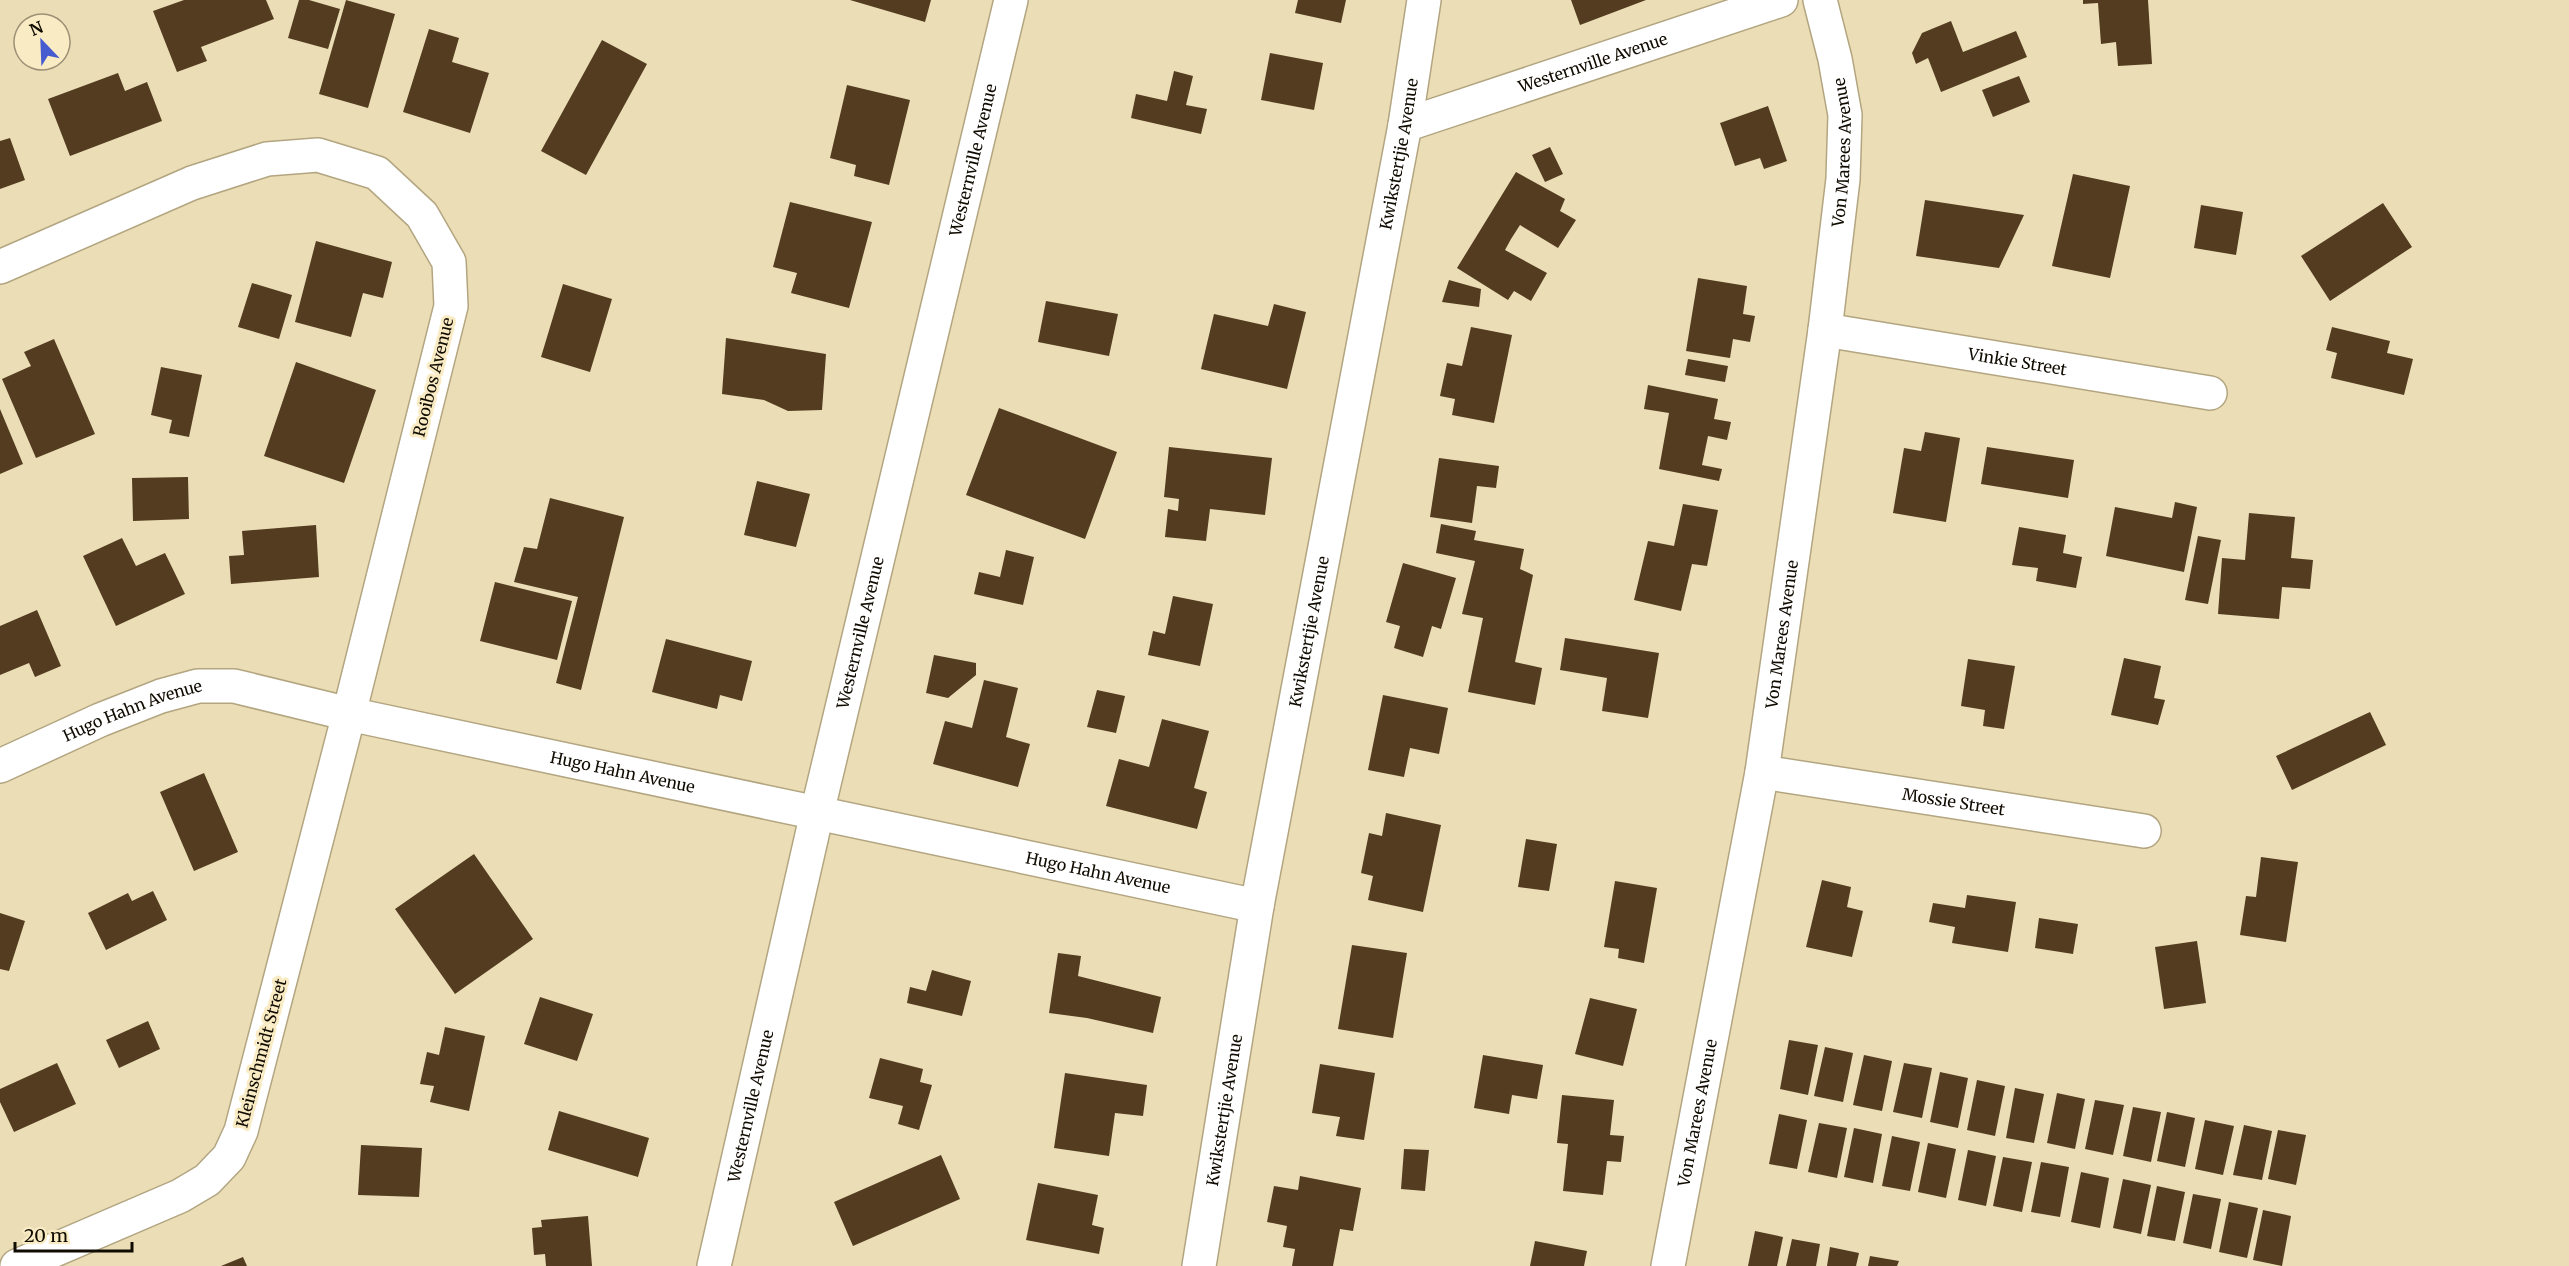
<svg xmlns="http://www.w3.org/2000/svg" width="2569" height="1266" viewBox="0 0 2569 1266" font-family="Merriweather,serif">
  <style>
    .building { fill: #533c1f }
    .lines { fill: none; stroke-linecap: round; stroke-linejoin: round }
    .minor-casing { stroke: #b2a580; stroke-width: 36 }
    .minor { stroke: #fff; stroke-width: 33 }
    .labels { text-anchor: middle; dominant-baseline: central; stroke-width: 6; stroke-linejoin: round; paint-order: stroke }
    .street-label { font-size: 16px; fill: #100b01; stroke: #f9ebc4 }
  </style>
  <rect width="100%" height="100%" fill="#ebdeb7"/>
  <path class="building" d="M184,0H266L274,19L201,47L207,61L177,72L153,11Z
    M299,0H309L340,9L328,49L288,38Z
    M346,0L395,14L368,108L319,94Z
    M850,0H931L925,22Z
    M1298,0H1346L1341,23L1295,13Z
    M1571,0H1646L1580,25Z
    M2083,0H2148L2152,64L2118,66L2116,42L2101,44L2098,3L2083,4Z
    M1951,21L1963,52L2016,31L2027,57L1941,92L1928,58L1916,64L1912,53L1922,33Z
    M429,29L459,38L452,62L489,73L470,133L403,112Z
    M602,40L647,64L586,175L541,151Z
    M1270,53L1323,63L1314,110L1261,100Z
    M1174,71L1193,76L1186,105L1207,109L1201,134L1131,118L1136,94L1167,101Z
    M118,73L125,91L147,82L162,121L70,156L48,99Z
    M2019,76L2030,102L1993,117L1982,90Z
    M847,85L910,100L889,185L854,176L856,165L830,158Z
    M1768,106L1787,161L1764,169L1760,158L1735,166L1720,123Z
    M10,138L25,180L0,189V141Z
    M1550,147L1563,174L1545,182L1532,155Z
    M1516,172L1565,199L1560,211L1576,220L1558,248L1520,225L1511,239L1505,250L1547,273L1531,301L1514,291L1508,300L1457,268Z
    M2073,174L2130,186L2110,278L2052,266Z
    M1925,200L2024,215L1999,268L1916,256Z
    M790,202L872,222L849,308L791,293L797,273L773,267Z
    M2383,203L2412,247L2330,301L2301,256Z
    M2201,205L2243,212L2236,255L2194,248Z
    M316,241L392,262L383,298L363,293L351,337L295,322Z
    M1698,278L1747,286L1743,314L1755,316L1750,342L1733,339L1730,358L1686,351Z
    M1449,280L1481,289L1479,307L1442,302Z
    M252,283L292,295L279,339L238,327Z
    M563,284L612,299L590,372L541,357Z
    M1046,301L1118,314L1109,356L1038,342Z
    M1274,304L1306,312L1287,389L1201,369L1214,314L1268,326Z
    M1471,327L1512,335L1494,423L1452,415L1455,399L1440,396L1447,363L1462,366Z
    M2332,327L2390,341L2387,353L2413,359L2404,395L2331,378L2337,353L2326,350Z
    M726,338L826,354L822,410L788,411L764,400L722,394Z
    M54,339L95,434L36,458L2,379L31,366L24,352Z
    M1688,359L1728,366L1725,382L1685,375Z
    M296,362L376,390L344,483L264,456Z
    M161,367L202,375L189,437L169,433L172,420L151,415Z
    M1648,385L1718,399L1714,419L1731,422L1727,440L1708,436L1702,465L1722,469L1719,481L1659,469L1669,413L1644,409Z
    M999,408L1117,452L1085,539L966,495Z
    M0,409L23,464L0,474Z
    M1925,432L1960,438L1946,522L1893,513L1904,448L1921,451Z
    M1169,447L1272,458L1265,515L1210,509L1206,541L1165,537L1168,509L1178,511L1179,499L1164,497Z
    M1987,447L2074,460L2068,498L1981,484Z
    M1439,458L1499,466L1496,488L1477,486L1472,523L1430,517Z
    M188,477L189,519L133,521L132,478Z
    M757,481L810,494L796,547L744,535Z
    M550,498L624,517L581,690L556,683L578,597L514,582L524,547L537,549Z
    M2175,502L2197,507L2184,572L2106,556L2115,507L2172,518Z
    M1683,504L1718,510L1707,566L1692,564L1681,611L1634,600L1648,541L1674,546Z
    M2249,513L2295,517L2291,558L2313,560L2310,589L2282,587L2279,619L2218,614L2222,558L2245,560Z
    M1441,524L1476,531L1474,540L1524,549L1520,569L1533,575L1515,662L1542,668L1535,705L1468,692L1483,618L1462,614L1475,561L1436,553Z
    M316,525L319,577L231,584L229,556L244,555L242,531Z
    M2019,527L2066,535L2063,553L2082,557L2076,588L2036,581L2038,568L2012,565Z
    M2198,536L2221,540L2208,604L2185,600Z
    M122,538L136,566L165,553L185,594L116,626L83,556Z
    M1006,550L1034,557L1023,605L974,594L979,572L1000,577Z
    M1403,563L1456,578L1441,629L1432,626L1423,657L1394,648L1400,626L1386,622Z
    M495,582L572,601L557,660L480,641Z
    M1173,596L1213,604L1200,666L1148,655L1153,631L1165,634Z
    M37,610L61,666L35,677L29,663L0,675V626Z
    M1565,638L1659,653L1648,718L1602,711L1607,678L1560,670Z
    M666,639L752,661L742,701L720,695L717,709L652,692Z
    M934,655L976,663V675L948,698L926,693Z
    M2124,658L2161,666L2154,698L2165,700L2158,725L2111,715Z
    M1968,659L2015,666L2004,729L1983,726L1985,710L1961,706Z
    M984,680L1018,688L1006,737L1030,744L1018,787L933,764L945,721L972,728Z
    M1097,690L1125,696L1116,733L1087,727Z
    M1383,695L1448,708L1439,754L1410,748L1404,777L1368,770Z
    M2370,712L2386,745L2292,790L2276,756Z
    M1162,719L1209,731L1194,788L1207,792L1197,829L1106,806L1119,759L1149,767Z
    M204,773L238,852L194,871L160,792Z
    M1386,813L1441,825L1423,912L1368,900L1373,876L1361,873L1369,833L1382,836Z
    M1526,839L1557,844L1549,891L1518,887Z
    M474,854L533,939L455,994L395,909Z
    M2261,857L2298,862L2286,942L2240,935L2246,896L2256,897Z
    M1822,880L1851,887L1847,907L1863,911L1852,957L1806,947Z
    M1615,881L1657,888L1644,963L1618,958L1619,949L1604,947Z
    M153,891L167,920L106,950L88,913L128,893L132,901Z
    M1967,895L2016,902L2008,952L1952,943L1955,927L1929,922L1933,903L1965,908Z
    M0,913L25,921L9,971L0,969Z
    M2039,918L2078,924L2073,954L2035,948Z
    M2197,941L2206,1003L2164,1009L2155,947Z
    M1352,945L1407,953L1393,1038L1338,1029Z
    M1058,953L1081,956L1078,976L1161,997L1153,1033L1087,1018L1049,1013Z
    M932,970L971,981L962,1016L907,1003L910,987L926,991Z
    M540,997L593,1014L577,1061L524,1044Z
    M1590,998L1637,1009L1623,1066L1575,1054Z
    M148,1021L160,1049L119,1068L106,1040Z
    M445,1027L485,1036L469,1111L430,1102L434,1086L420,1084L427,1052L439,1055Z
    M1789,1040L1818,1045L1808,1095L1780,1089Z
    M1825,1047L1853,1053L1843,1102L1814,1096Z
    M1483,1055L1543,1065L1537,1099L1512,1095L1509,1114L1474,1108Z
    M1864,1055L1892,1061L1882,1111L1853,1105Z
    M880,1058L923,1069L920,1082L932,1085L919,1130L898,1124L903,1106L869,1098Z
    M57,1063L76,1104L14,1132L0,1102V1089Z
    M1904,1063L1932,1068L1922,1118L1893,1112Z
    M1320,1064L1375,1073L1364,1140L1336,1136L1340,1117L1312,1113Z
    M1940,1072L1968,1078L1958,1128L1930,1122Z
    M1065,1073L1147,1085L1143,1116L1115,1113L1109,1156L1054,1148Z
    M1977,1080L2005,1086L1995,1136L1967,1130Z
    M2015,1088L2044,1094L2034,1143L2006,1138Z
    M2057,1093L2085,1099L2075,1149L2047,1143Z
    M1562,1095L1614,1100L1610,1135L1624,1136L1621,1162L1607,1161L1603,1195L1563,1191L1568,1144L1557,1143Z
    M2095,1100L2124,1105L2113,1155L2085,1149Z
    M2133,1107L2161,1112L2151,1162L2123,1156Z
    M559,1111L649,1138L638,1177L548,1150Z
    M2167,1112L2195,1118L2185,1167L2157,1161Z
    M1779,1114L1807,1120L1797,1169L1769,1164Z
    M2205,1120L2234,1126L2223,1175L2195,1169Z
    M1819,1123L1847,1128L1837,1178L1808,1172Z
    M2244,1125L2272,1131L2262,1180L2233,1175Z
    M1854,1128L1882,1134L1873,1183L1844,1177Z
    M2278,1130L2306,1135L2296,1185L2268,1179Z
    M1892,1136L1920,1142L1910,1191L1882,1186Z
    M1928,1143L1956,1149L1946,1198L1918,1192Z
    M361,1145L422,1148L419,1197L358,1195Z
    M1404,1149L1429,1150L1425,1191L1401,1189Z
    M1968,1150L1996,1156L1986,1206L1958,1200Z
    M941,1155L960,1199L853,1246L834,1202Z
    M2003,1157L2032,1162L2022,1212L1993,1206Z
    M2041,1162L2069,1167L2060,1217L2031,1212Z
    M2081,1172L2109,1178L2100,1228L2071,1222Z
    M1300,1176L1361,1188L1353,1231L1340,1229L1333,1266H1292L1295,1249L1283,1247L1287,1226L1267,1222L1274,1186L1298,1190Z
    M2123,1179L2151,1185L2141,1234L2113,1228Z
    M1038,1183L1098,1195L1092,1225L1104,1228L1099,1254L1026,1240Z
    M2157,1186L2185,1192L2175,1241L2147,1236Z
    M2193,1194L2221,1199L2211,1249L2183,1243Z
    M2229,1202L2258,1208L2247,1258L2219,1252Z
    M2263,1210L2291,1216L2282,1266L2253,1260Z
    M588,1216L592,1266H546L545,1254L534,1255L532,1228L542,1227L541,1220Z
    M1755,1231L1783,1237L1777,1266H1748Z
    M1792,1239L1820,1244L1816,1266H1786Z
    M1535,1241L1587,1251L1584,1266H1530Z
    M1830,1247L1859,1253L1856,1266H1827Z
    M1870,1256L1899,1261L1897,1266H1868Z
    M243,1257L247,1266H221Z"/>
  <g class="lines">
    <defs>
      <g id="minor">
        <path id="s1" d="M1405,125L1781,0"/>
        <path d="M0,267L192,183L267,159L318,155L377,173L422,215L449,262L451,306L349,714L241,1131L229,1157L207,1180L180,1196L17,1266"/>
        <path id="s2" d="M1825,330L2210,393"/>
        <path id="s3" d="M0,766L100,720L161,696L198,686H234L349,714L1257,906"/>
        <path id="s4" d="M1762,772L2144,831"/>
        <path id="s5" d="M714,1266L817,813L1011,0"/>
        <path id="s6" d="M1199,1266L1257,906L1405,125L1424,0"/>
        <path id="s7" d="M1668,1266L1762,772L1825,330L1843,179L1845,115L1835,59L1820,0"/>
      </g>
    </defs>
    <use href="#minor" class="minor-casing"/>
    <use href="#minor" class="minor"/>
  </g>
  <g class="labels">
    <g class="street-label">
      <text stroke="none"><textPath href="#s1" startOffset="198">Westernville Avenue</textPath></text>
      <text stroke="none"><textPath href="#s7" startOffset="1128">Von Marees Avenue</textPath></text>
      <text stroke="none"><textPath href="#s6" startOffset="1130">Kwikstertjie Avenue</textPath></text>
      <text stroke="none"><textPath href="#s5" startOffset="1136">Westernville Avenue</textPath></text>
      <text stroke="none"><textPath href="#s2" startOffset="195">Vinkie Street</textPath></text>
      <text transform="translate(433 377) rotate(-76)">Rooibos Avenue</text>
      <text stroke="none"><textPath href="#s5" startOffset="650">Westernville Avenue</textPath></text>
      <text stroke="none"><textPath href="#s6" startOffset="644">Kwikstertjie Avenue</textPath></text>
      <text stroke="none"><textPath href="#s7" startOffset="642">Von Marees Avenue</textPath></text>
      <text stroke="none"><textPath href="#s3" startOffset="144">Hugo Hahn Avenue</textPath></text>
      <text stroke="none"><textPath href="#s3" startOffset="648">Hugo Hahn Avenue</textPath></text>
      <text stroke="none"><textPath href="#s4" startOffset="194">Mossie Street</textPath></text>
      <text stroke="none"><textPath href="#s3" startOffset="1134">Hugo Hahn Avenue</textPath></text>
      <text transform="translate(261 1053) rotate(-75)">Kleinschmidt Street</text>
      <text stroke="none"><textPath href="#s5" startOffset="164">Westernville Avenue</textPath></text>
      <text stroke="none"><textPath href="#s6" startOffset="158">Kwikstertjie Avenue</textPath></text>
      <text stroke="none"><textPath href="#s7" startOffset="156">Von Marees Avenue</textPath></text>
    </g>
  </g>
  <g transform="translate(42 42) rotate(337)"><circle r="28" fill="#f9ebc4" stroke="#9c9176" stroke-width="1.5"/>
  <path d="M0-4.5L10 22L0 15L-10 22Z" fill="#465bcf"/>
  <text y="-9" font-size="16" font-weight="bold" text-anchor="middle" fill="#100b01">N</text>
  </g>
  <path d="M15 1242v9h117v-9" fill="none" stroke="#100b01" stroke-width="3"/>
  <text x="24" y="1242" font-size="18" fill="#100b01" stroke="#f9ebc4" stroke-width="4.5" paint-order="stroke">20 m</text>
</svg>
